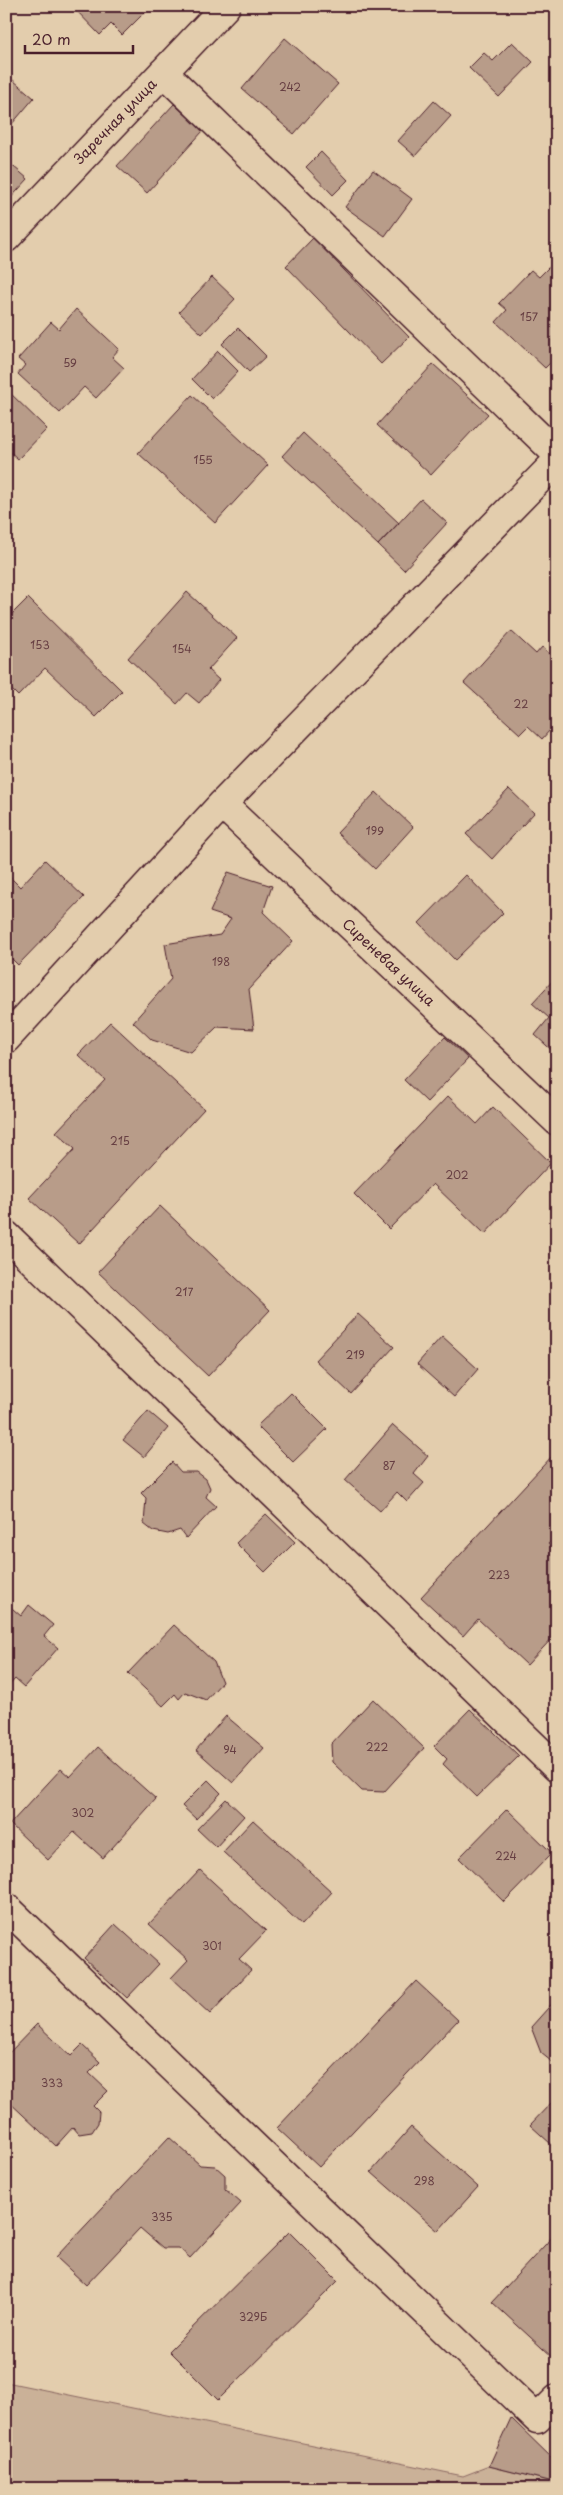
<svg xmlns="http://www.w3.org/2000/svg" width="563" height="2495" viewBox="0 0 563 2495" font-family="'Playpen Sans',sans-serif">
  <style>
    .green { fill: #cab198; stroke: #8a6862 }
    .building { fill: #b89c89; stroke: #4a1f2b }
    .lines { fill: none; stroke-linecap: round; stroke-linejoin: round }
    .minor-casing { stroke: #4a1f2b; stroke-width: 31 }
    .minor { stroke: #e3cdad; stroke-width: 28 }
    .labels { text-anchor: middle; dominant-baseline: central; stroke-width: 5; stroke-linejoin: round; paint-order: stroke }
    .number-label { font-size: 11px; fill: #663e42 }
    .street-label { font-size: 14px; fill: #4a1f2b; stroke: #e3cdad }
  </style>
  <rect width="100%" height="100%" fill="#e3cdad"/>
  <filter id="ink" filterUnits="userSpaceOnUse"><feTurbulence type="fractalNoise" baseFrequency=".02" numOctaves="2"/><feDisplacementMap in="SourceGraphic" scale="10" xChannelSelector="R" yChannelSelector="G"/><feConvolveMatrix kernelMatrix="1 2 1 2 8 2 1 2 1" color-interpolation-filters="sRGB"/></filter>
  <g filter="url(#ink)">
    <path class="green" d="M6,2382L463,2476L489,2466L557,2483V2489H6Z"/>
    <path class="building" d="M72,6H151L122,35L111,24L100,35Z
      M285,38L338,84L294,134L242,89Z
      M512,42L533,62L499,97L469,68L484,53L493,61Z
      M6,74L34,98L6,131Z
      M434,101L451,116L415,156L398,141Z
      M174,104L203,131L147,193L117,166Z
      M321,152L348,180L333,195L306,167Z
      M6,160L28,179L7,202L6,201Z
      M373,170L412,199L385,236L345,207Z
      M313,238L409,337L381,364L286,266Z
      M557,259V356L545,368L496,322L507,310L499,303L531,270L539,277Z
      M212,277L235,299L202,334L179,312Z
      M76,309L119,349L112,357L124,368L96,398L84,387L60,413L18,374L25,365L18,359L51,322L59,329Z
      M238,328L266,356L249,372L222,344Z
      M218,351L238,371L212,399L192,379Z
      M433,364L488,414L431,475L377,425Z
      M6,389L47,429L18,459L6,448Z
      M192,395L268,465L215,523L138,453Z
      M303,433L399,523L378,545L282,456Z
      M421,499L447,523L404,570L378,545Z
      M187,592L237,638L208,670L219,680L199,703L187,693L177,704L128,658Z
      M28,598L122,691L96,717L45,668L18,696L11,689L6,694V620Z
      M511,631L536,654L542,647L557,660V722L542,739L528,726L520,734L464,683Z
      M509,789L534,813L492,859L466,834Z
      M376,792L413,827L375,869L337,833Z
      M45,860L84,897L18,965L6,953V873L20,887Z
      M228,872L272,886L263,912L293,941L249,989L254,1029L217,1027L191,1052L152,1040L133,1022L171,979L165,944L220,935L231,919L210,912Z
      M466,875L503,913L455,960L419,923Z
      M557,976V1055L535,1035L549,1018L532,1003Z
      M110,1022L204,1109L79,1244L29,1198L75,1149L56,1132L105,1080L78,1055Z
      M445,1037L468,1059L427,1102L404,1080Z
      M448,1096L477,1124L493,1107L551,1163L485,1234L433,1184L389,1229L354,1194Z
      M160,1206L270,1310L208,1376L98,1272Z
      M358,1314L394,1347L351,1394L315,1360Z
      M442,1336L478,1369L454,1397L417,1364Z
      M291,1393L327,1429L293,1462L257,1426Z
      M148,1411L168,1428L144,1457L123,1440Z
      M393,1425L428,1456L414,1474L424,1483L407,1502L397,1492L380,1511L345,1480Z
      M554,1454L557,1457V1535L548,1544L557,1552V1633L527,1665L478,1619L463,1636L421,1597Z
      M172,1462L181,1472H197L206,1479L210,1488L206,1497L216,1506L186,1538L180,1530L168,1534L153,1531L144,1524L146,1498L141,1493Z
      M266,1514L295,1542L265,1572L236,1543Z
      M6,1603L21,1616L29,1605L53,1625L44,1636L58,1648L24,1687L15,1679L6,1689Z
      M174,1625L214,1662L222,1682L206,1700L185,1692L179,1699L175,1694L163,1706L128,1673Z
      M373,1699L424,1748L384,1792L362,1791L332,1762L331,1744Z
      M470,1709L519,1756L477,1797L443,1764L447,1759L434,1746Z
      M226,1716L264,1748L233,1783L196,1750Z
      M98,1747L156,1799L103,1858L74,1832L48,1860L10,1824L61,1769L70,1777Z
      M208,1780L221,1793L196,1819L182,1806Z
      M226,1799L244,1816L216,1847L197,1829Z
      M507,1809L552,1853L504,1902L459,1858Z
      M253,1820L332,1892L302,1925L223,1852Z
      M200,1870L266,1931L239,1959L251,1970L210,2014L171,1978L188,1960L149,1924Z
      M115,1924L159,1964L127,1998L84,1958Z
      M416,1981L458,2020L319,2167L277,2128Z
      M557,1998V2066L541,2053L531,2027Z
      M37,2024L71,2056L82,2045L100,2062L89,2073L108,2091L93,2106L99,2112L98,2123L92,2132L79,2134L73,2127L56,2146L6,2099V2056Z
      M551,2103L557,2108V2138L551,2144L530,2125Z
      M411,2127L478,2187L438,2231L371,2172Z
      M169,2137L200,2165L215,2166L225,2175V2189L241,2203L190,2258L179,2248H163L140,2228L86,2285L56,2257Z
      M289,2232L338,2281L218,2400L169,2351Z
      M557,2232V2356L554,2359L492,2302Z
      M511,2418L557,2463V2483L489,2466Z"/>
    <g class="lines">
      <defs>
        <path id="minor" d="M163,72L557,454
          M6,238L226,6
          M222,804L557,1121
          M6,1039L222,804L557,461
          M6,1235L557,1768
          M6,1907L537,2419L557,2399"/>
      </defs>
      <use href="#minor" class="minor-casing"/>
      <use href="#minor" class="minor"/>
    </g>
  </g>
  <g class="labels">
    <g class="number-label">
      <text x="290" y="86">242</text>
      <text x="529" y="316">157</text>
      <text x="70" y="362">59</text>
      <text x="203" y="459">155</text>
      <text x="40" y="644">153</text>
      <text x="182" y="648">154</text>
      <text x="521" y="703">22</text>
      <text x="375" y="830">199</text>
      <text x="221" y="961">198</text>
      <text x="120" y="1140">215</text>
      <text x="457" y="1174">202</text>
      <text x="184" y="1291">217</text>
      <text x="355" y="1354">219</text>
      <text x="389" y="1465">87</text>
      <text x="499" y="1574">223</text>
      <text x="377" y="1746">222</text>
      <text x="230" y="1749">94</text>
      <text x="83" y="1812">302</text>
      <text x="506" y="1855">224</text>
      <text x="212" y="1945">301</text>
      <text x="52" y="2082">333</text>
      <text x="424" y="2180">298</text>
      <text x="162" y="2216">335</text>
      <text x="253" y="2316">329Б</text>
    </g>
    <g class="street-label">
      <text transform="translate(115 121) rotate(-46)">Заречная улица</text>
      <text transform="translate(389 962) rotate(43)">Сиреневая улица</text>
    </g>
  </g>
  <rect width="563" height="2495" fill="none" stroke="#e3cdad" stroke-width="25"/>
  <rect x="12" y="12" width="538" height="2470" fill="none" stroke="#4a1f2b" stroke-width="2" filter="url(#ink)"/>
  <path d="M25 45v8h108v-8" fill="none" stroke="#4a1f2b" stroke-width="2.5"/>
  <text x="32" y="45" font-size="15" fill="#4a1f2b" stroke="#e3cdad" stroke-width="4" paint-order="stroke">20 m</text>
</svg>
